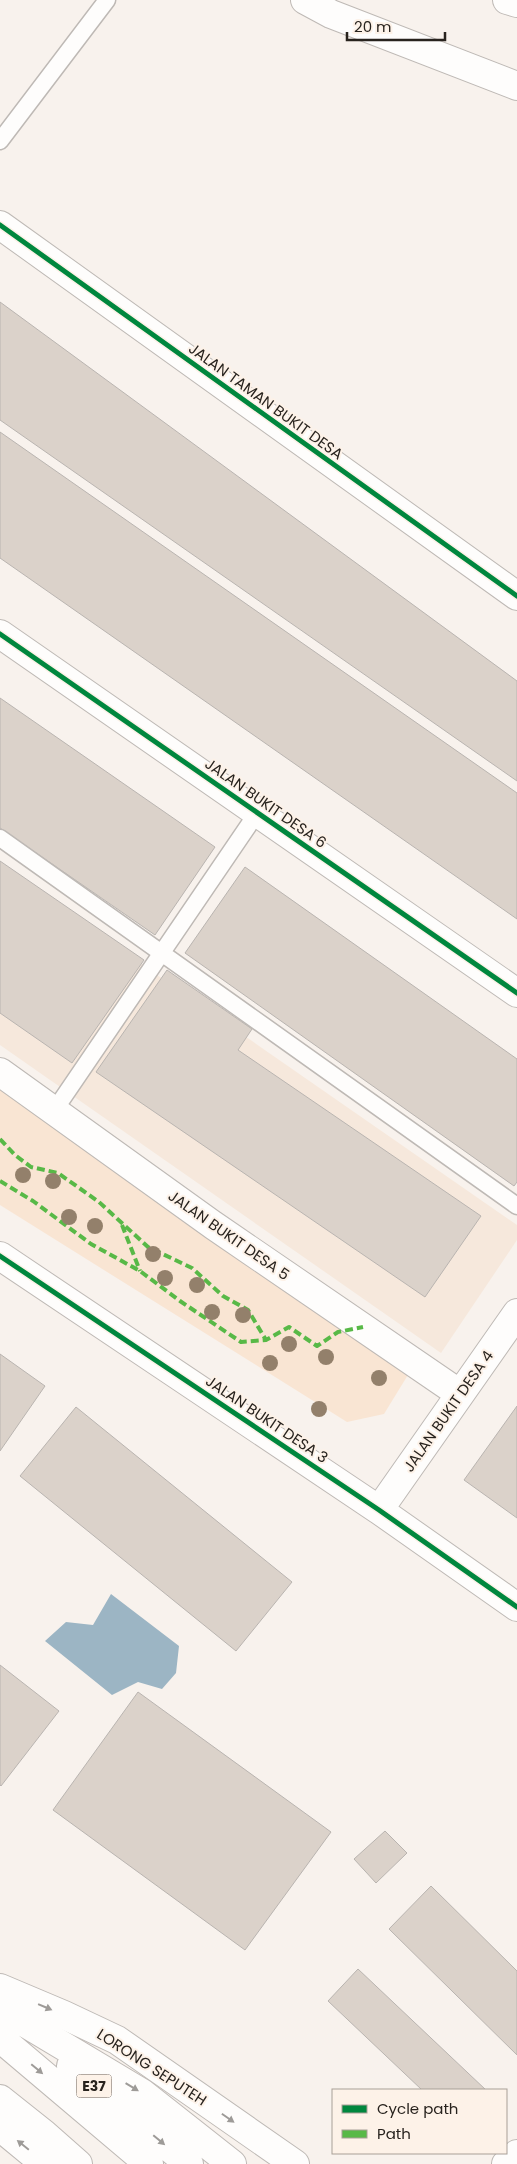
<svg xmlns="http://www.w3.org/2000/svg" width="517" height="2164" viewBox="0 0 517 2164" font-family="Poppins,sans-serif">
  <style>
    .built { fill: #f6e8dc }
    .green { fill: #f9e5d3 }
    .water { fill: #9cb5c4 }
    .building { fill: #dbd2ca; stroke: #b9b4b0 }
    .lines { fill: none; stroke-linecap: round; stroke-linejoin: round }
    .lane-casing { stroke: #beb9b5; stroke-width: 19 }
    .street-casing { stroke: #beb9b5; stroke-width: 30 }
    .secondary-casing { stroke: #beb9b5; stroke-width: 30 }
    .highway-casing { stroke: #beb9b5; stroke-width: 30 }
    .lane { stroke: #fefdfc; stroke-width: 16 }
    .street { stroke: #fefdfc; stroke-width: 28 }
    .secondary { stroke: #fefdfc; stroke-width: 28 }
    .highway { stroke: #fefdfc; stroke-width: 28 }
    .quiet { stroke: #58b947; stroke-width: 4; stroke-dasharray: 8 4; stroke-linecap: butt }
    .cycleway-casing { stroke: #fdf2e8; stroke-width: 8 }
    .cycleway { stroke: #00873e; stroke-width: 5 }
    .tree { fill: #93806b }
    .oneway { fill: #9e9b98 }
    .labels { text-anchor: middle; dominant-baseline: central; stroke-width: 4; stroke-linejoin: round; paint-order: stroke }
    .shield { fill: #fdf2e8; stroke: #68615b; stroke-width: 1 }
    .shield-label { font-size: 14px; font-weight: bold; fill: #28231e }
    .street-label { font-size: 15px; fill: #28231e; stroke: #fdf2e8 }
  </style>
  <rect width="100%" height="100%" fill="#f8f2ed"/>
  <path class="built" d="M0,866L517,1225V1240L441,1353L0,1045Z"/>
  <path class="green" d="M0,1084L411,1370L384,1414L347,1422L0,1205Z"/>
  <path class="water" d="M111,1594L179,1646L176,1673L162,1689L138,1682L112,1695L45,1641L66,1622L93,1625Z"/>
  <path class="building" d="M0,302L517,681V781L0,420Z
    M0,432L517,793V919L0,558Z
    M0,698L215,847L155,935L0,828Z
    M0,861L144,960L72,1063L0,1013Z
    M245,867L517,1059V1182L514,1186L185,953Z
    M167,970L252,1029L238,1050L481,1216L425,1297L96,1072Z
    M0,1354L45,1386L0,1451Z
    M517,1406V1518L464,1480Z
    M76,1407L292,1582L236,1651L20,1476Z
    M0,1665L59,1711L1,1786L0,1785Z
    M138,1692L331,1832L245,1950L53,1810Z
    M385,1831L407,1853L376,1883L354,1859Z
    M431,1886L517,1971V2055L389,1929Z
    M358,1969L486,2090H422L328,2001Z"/>
  <g class="lines">
    <defs>
      <path id="lane" d="M0,141L107,0
        M0,838L517,1206
        M54,1111L257,813"/>
      <path id="street" d="M507,0L517,3
        M0,634L517,993
        M0,1072L213,1225L460,1394
        M0,1256L379,1510L517,1607
        M379,1510L517,1313
        M0,1988L64,2015L117,2040L295,2164
        M506,2164L517,2154"/>
      <path id="secondary" d="M305,0L331,14L517,86
        M0,225L517,596"/>
      <path id="highway" d="M0,2008L142,2093L232,2164
        M0,2038L149,2164
        M71,2066L189,2164
        M0,2099L44,2134L78,2164
        M0,2127L45,2164"/>
    </defs>
    <use href="#lane" class="lane-casing"/>
    <use href="#street" class="street-casing"/>
    <use href="#secondary" class="secondary-casing"/>
    <use href="#highway" class="highway-casing"/>
    <use href="#lane" class="lane"/>
    <use href="#street" class="street"/>
    <use href="#secondary" class="secondary"/>
    <use href="#highway" class="highway"/>
    <path class="quiet" d="M0,1139L15,1155L31,1167L58,1173L99,1202L148,1247L192,1268L223,1296L248,1310L266,1340
      M0,1181L33,1201L91,1244L140,1271L180,1301L241,1342L266,1340L289,1327L317,1346L338,1332L363,1327
      M122,1225L140,1271"/>
    <defs>
      <path id="cycleway" d="M0,225L517,596
        M0,634L517,993
        M0,1256L379,1510L517,1607"/>
    </defs>
    <use href="#cycleway" class="cycleway-casing"/>
    <use href="#cycleway" class="cycleway"/>
  </g>
  <g class="tree">
    <circle cx="23" cy="1175" r="8"/>
    <circle cx="53" cy="1181" r="8"/>
    <circle cx="69" cy="1217" r="8"/>
    <circle cx="95" cy="1226" r="8"/>
    <circle cx="153" cy="1254" r="8"/>
    <circle cx="165" cy="1278" r="8"/>
    <circle cx="197" cy="1285" r="8"/>
    <circle cx="212" cy="1312" r="8"/>
    <circle cx="243" cy="1315" r="8"/>
    <circle cx="289" cy="1344" r="8"/>
    <circle cx="326" cy="1357" r="8"/>
    <circle cx="270" cy="1363" r="8"/>
    <circle cx="379" cy="1378" r="8"/>
    <circle cx="319" cy="1409" r="8"/>
  </g>
  <defs><path id="oneway-solid" d="M-6-.8H1V-3.2L6.5 0L1 3.2V.8H-6Z" transform="scale(1.25)"/></defs>
  <g class="oneway">
    <use href="#oneway-solid" transform="translate(45 2007) rotate(23)"/>
    <use href="#oneway-solid" transform="translate(37 2069) rotate(40)"/>
    <use href="#oneway-solid" transform="translate(132 2087) rotate(31)"/>
    <use href="#oneway-solid" transform="translate(228 2118) rotate(35)"/>
    <use href="#oneway-solid" transform="translate(159 2140) rotate(40)"/>
    <use href="#oneway-solid" transform="translate(23 2145) rotate(-141)"/>
  </g>
  <g class="labels">
    <rect class="shield" x="76.5" y="2074.5" width="35" height="23" rx="4"/>
    <g class="shield-label">
      <text x="94" y="2086">E37</text>
    </g>
    <g class="street-label">
      <text transform="translate(266 401) rotate(36)">JALAN TAMAN BUKIT DESA</text>
      <text transform="translate(266 803) rotate(35)">JALAN BUKIT DESA 6</text>
      <text transform="translate(229 1235) rotate(35)">JALAN BUKIT DESA 5</text>
      <text transform="translate(448 1411) rotate(-55)">JALAN BUKIT DESA 4</text>
      <text transform="translate(267 1419) rotate(34)">JALAN BUKIT DESA 3</text>
      <text transform="translate(152 2067) rotate(33)">LORONG SEPUTEH</text>
    </g>
  </g>
  <rect x="332" y="2089" width="175" height="65" fill="#fdf2e8" stroke="#a89f97"/>
  <rect x="342" y="2105" width="25" height="8" fill="#00873e" stroke="#a89f97"/>
  <text x="377" y="2114" font-size="15" fill="#28231e">Cycle path</text>
  <rect x="342" y="2130" width="25" height="8" fill="#58b947" stroke="#a89f97"/>
  <text x="377" y="2139" font-size="15" fill="#28231e">Path</text>
  <path d="M347 32v8h98v-8" fill="none" stroke="#28231e" stroke-width="2.5"/>
  <text x="354" y="32" font-size="15" fill="#28231e" stroke="#fdf2e8" stroke-width="4" paint-order="stroke">20 m</text>
</svg>
